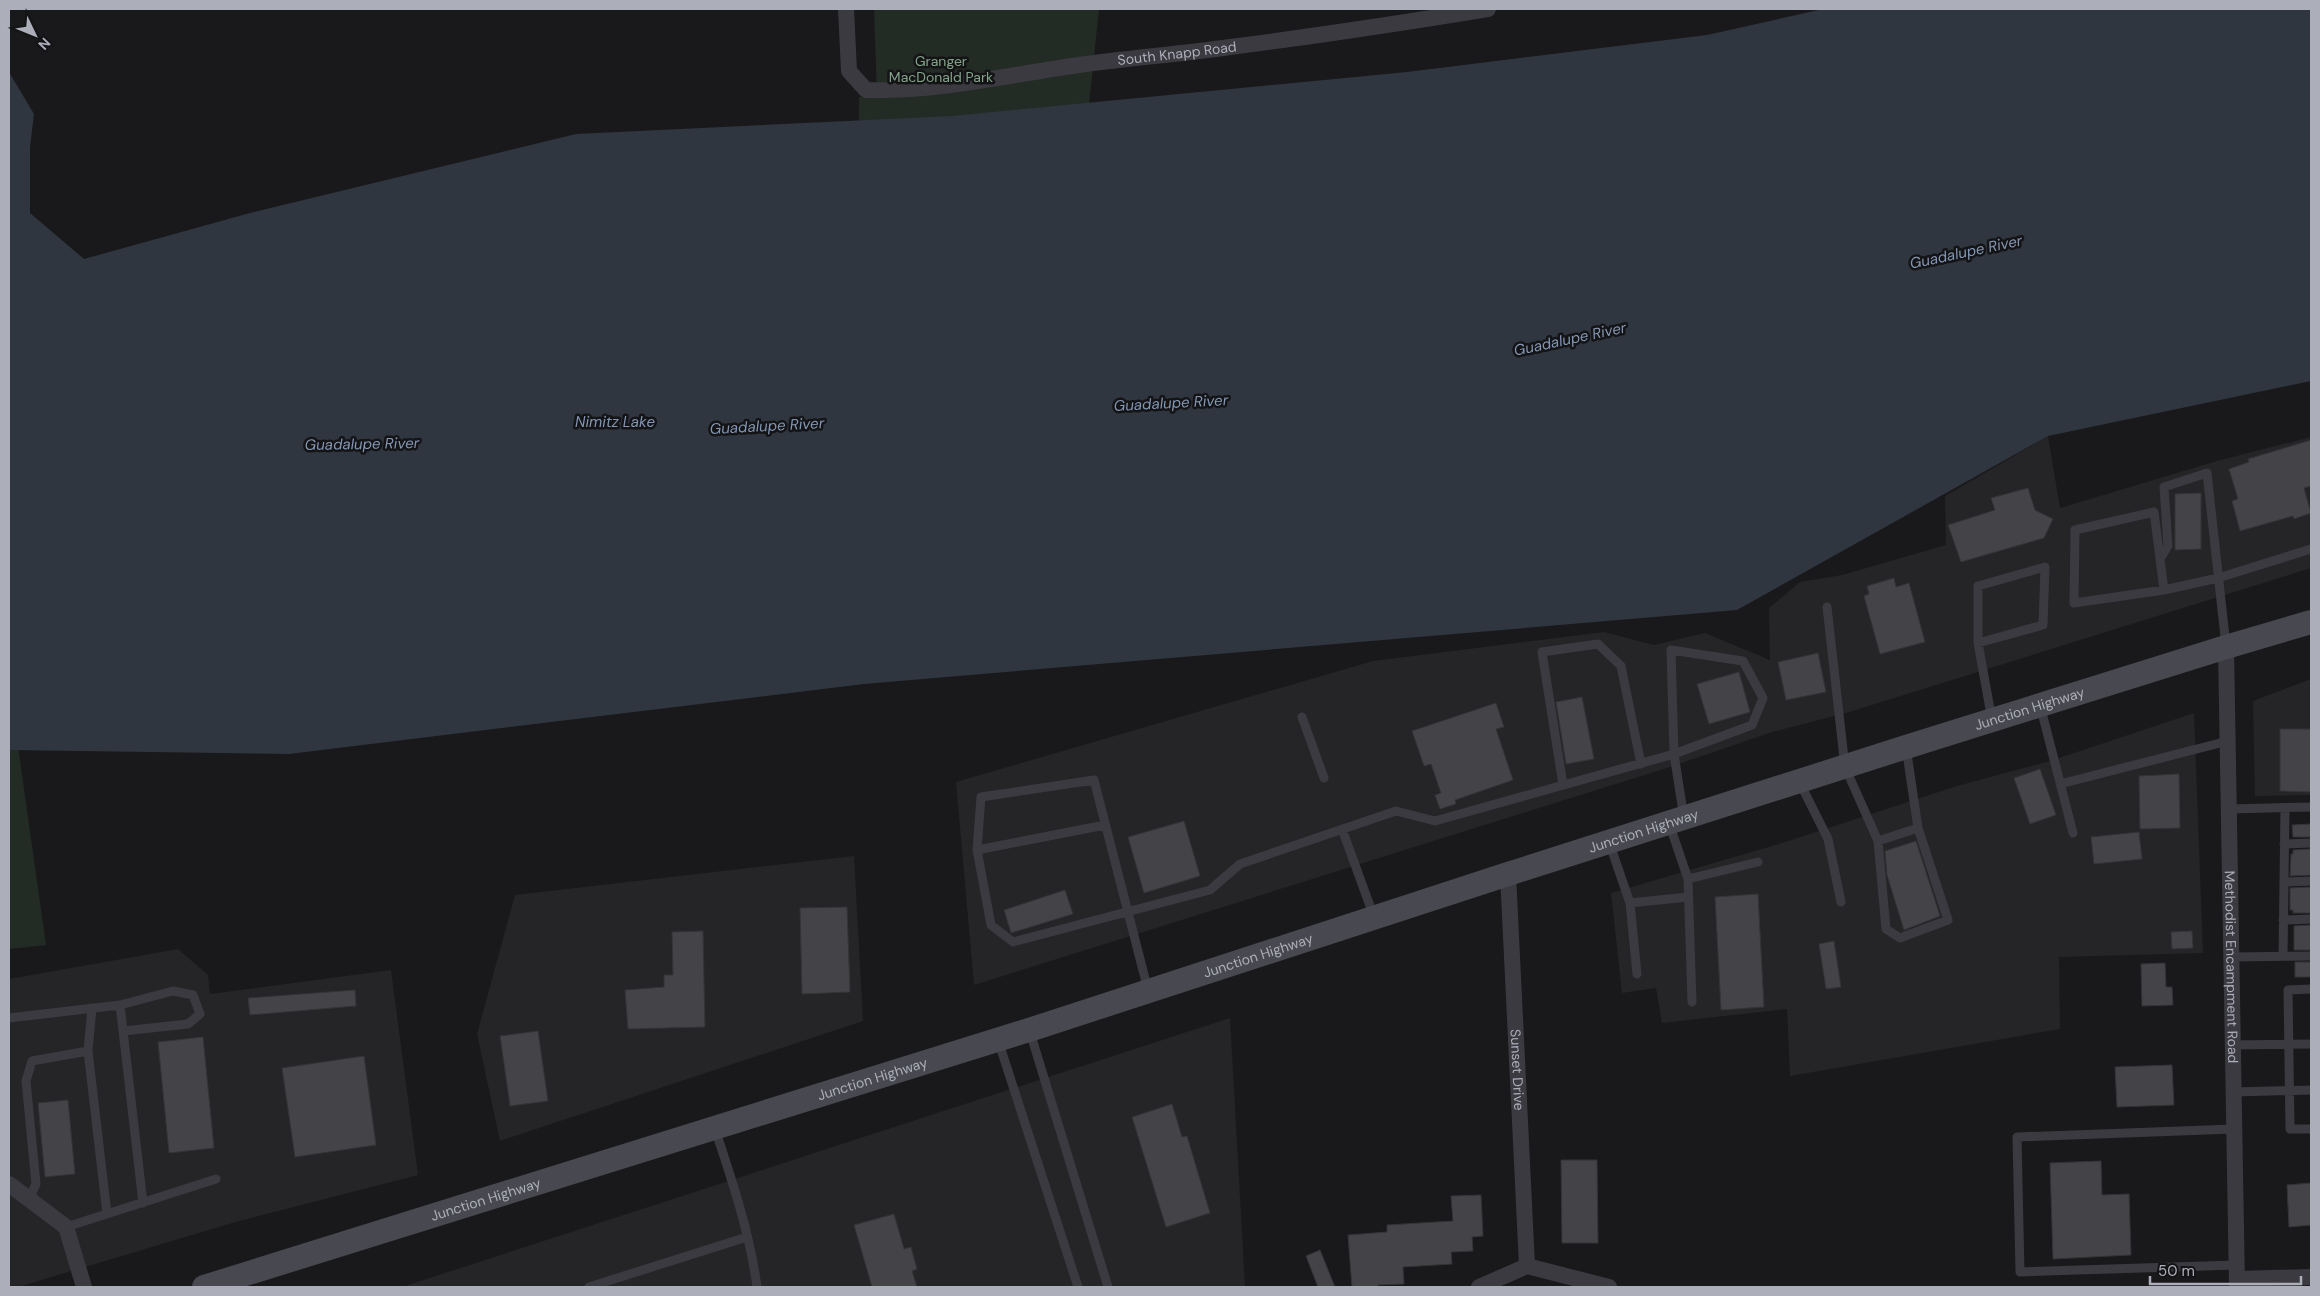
<svg xmlns="http://www.w3.org/2000/svg" width="2320" height="1296" viewBox="0 0 2320 1296" font-family="'DM Sans',sans-serif">
  <style>
    .built { fill: #252528 }
    .green { fill: #232b25 }
    .water { fill: #2f363f }
    .building { fill: #434348; stroke: #343337 }
    .lines { fill: none; stroke-linecap: round; stroke-linejoin: round }
    .service { stroke: #3a3a40; stroke-width: 9 }
    .minor { stroke: #3a3a40; stroke-width: 16 }
    .secondary { stroke: #484950; stroke-width: 24 }
    .labels { text-anchor: middle; dominant-baseline: central; stroke-width: 5; stroke-linejoin: round; paint-order: stroke }
    .street-label { font-size: 14px; fill: #acaeba; stroke: #141416 }
    .park-label { font-size: 14px; fill: #83a58a; stroke: #141416 }
    .water-label { font-size: 15px; font-style: italic; fill: #8497b4; stroke: #141416 }
  </style>
  <rect width="100%" height="100%" fill="#19191b"/>
  <path class="built" d="M2048,436L2060,508L2217,461L2311,437V568L1846,713L1772,732L1670,767L974,985L956,782L1373,661L1604,632L1654,645L1705,633L1770,660L1769,608L1800,582L1842,575L1946,545L1945,496Z
    M2311,679V795L2255,796L2253,701Z
    M2194,713L2203,953L2059,957L2060,1029L1790,1076L1787,1009L1662,1023L1656,988L1622,993L1611,893L1779,844L1957,786L2050,761Z
    M854,856L863,1021L500,1141L477,1034L515,895Z
    M178,949L208,975L210,994L391,970L418,1175L239,1221L18,1287H9V979Z
    M1230,1018L1245,1287H402Z"/>
  <path class="green" d="M874,9H1099L1087,124L859,144V97L877,96Z
    M18,746L46,945L9,949V747Z"/>
  <path class="water" d="M1823,9H2311V381L2048,436L1737,610L864,684L289,754L9,750V72L34,114L30,147V213L84,259L250,213L576,134L952,116L1407,72L1707,35Z"/>
  <path class="building" d="M2311,440V486L2304,488L2311,513L2294,519L2293,516L2240,531L2232,501L2238,499L2229,469L2249,462L2248,459Z
    M2028,488L2035,510L2053,519L2044,538L1961,562L1948,525L1995,510L1991,498Z
    M2201,493V549L2175,550V494Z
    M1894,578L1896,587L1909,583L1925,642L1880,654L1864,596L1869,594L1867,586Z
    M1818,653L1826,692L1786,700L1778,662Z
    M1739,672L1750,712L1709,724L1697,684Z
    M1582,697L1594,759L1566,764L1556,702Z
    M1496,703L1504,727L1496,729L1513,780L1455,800L1456,804L1440,809L1435,795L1441,793L1431,764L1424,766L1412,731Z
    M2280,729H2311V792L2280,791Z
    M2040,769L2056,815L2030,824L2014,778Z
    M2179,774L2180,828L2140,829L2139,776Z
    M1184,821L1200,876L1144,893L1128,837Z
    M2311,824V837H2293L2292,825Z
    M2139,832L2142,859L2094,864L2091,837Z
    M1916,841L1940,916L1904,930L1887,875L1885,851Z
    M2311,849V875L2290,876L2291,854H2293V850Z
    M2311,887V913H2293V910H2290V888Z
    M1065,890L1073,914L1011,933L1004,910Z
    M1758,894L1764,1007L1721,1010L1715,897Z
    M847,907L850,992L802,994L800,908Z
    M2311,925V950H2294V926Z
    M703,931L705,1027L628,1029L625,990L664,987V975H673L672,932Z
    M2192,931L2193,948L2172,949L2171,932Z
    M1834,941L1841,987L1826,989L1819,944Z
    M2295,962H2311V977H2295Z
    M2165,963L2166,987H2172L2173,1005L2142,1006L2141,964Z
    M355,990L356,1006L250,1015L248,998Z
    M538,1031L548,1101L510,1106L500,1036Z
    M203,1037L214,1148L169,1153L158,1042Z
    M364,1056L376,1145L295,1157L282,1068Z
    M2172,1065L2174,1105L2117,1107L2115,1067Z
    M68,1100L75,1174L45,1177L38,1103Z
    M1172,1104L1182,1137L1187,1136L1210,1213L1166,1227L1132,1117Z
    M1561,1160H1597L1598,1243H1562Z
    M2101,1161L2102,1195L2129,1194L2131,1255L2053,1259L2050,1163Z
    M2311,1183V1225L2289,1227L2287,1185Z
    M1481,1195L1483,1236L1472,1237L1473,1251L1451,1252L1452,1264L1403,1267L1404,1284L1378,1285V1287H1352L1348,1235L1387,1232V1225L1453,1221L1451,1196Z
    M894,1214L904,1249L911,1247L917,1269L912,1271L917,1287H872L854,1225Z
    M1320,1250L1335,1287H1318L1306,1256Z"/>
  <g class="lines">
    <path class="service" d="M2160,559L2168,546L2164,487L2207,473L2226,646
      M2164,590L2154,512L2075,530L2074,603L2164,590L2218,578L2311,549
      M1827,607L1845,767L1878,841L1886,929L1900,938L1948,920L1918,828L1906,747
      M1978,643L2043,625L2045,567L1978,586V643L1992,720
      M2040,705L2073,833
      M1302,717L1324,778
      M1800,783L1828,839L1841,902
      M2060,784L2228,741
      M1563,785L1542,652L1598,644L1621,666L1641,764
      M2229,809L2311,807
      M1669,823L1688,879L1692,1002
      M1342,829L1374,917
      M1878,841L1918,828
      M1609,842L1630,903
      M2284,844L2311,843
      M977,850L1105,825
      M1688,879L1758,862
      M2284,882L2311,881
      M2283,920L2311,919
      M2283,956L2285,808
      M2232,957L2311,956
      M1637,974L1630,903L1688,897
      M2311,989L2288,990L2290,1129H2311
      M1148,990L1094,780L981,797L977,850L991,925L1013,942L1210,890L1240,864L1396,811L1435,821L1674,754L1752,725L1763,698L1743,661L1671,650L1674,754L1684,818
      M120,1005L143,1203
      M92,1008L88,1051L107,1214
      M9,1018L120,1005L173,991L193,995L200,1014L188,1024L123,1031
      M1030,1032L1108,1287
      M998,1040L1078,1287
      M2233,1045L2311,1044
      M2234,1092L2311,1090
      M715,1129C732,1180 750,1234 757,1287
      M2234,1129L2017,1137L2020,1272L2236,1265
      M29,1199L36,1184L26,1081L32,1061L88,1051
      M66,1227L216,1179
      M589,1287L747,1237"/>
    <g class="minor">
      <path id="s1" d="M846,9L849,71L866,90C938,92 1008,75 1079,65C1129,58 1180,54 1230,47C1316,36 1402,23 1488,9"/>
      <path id="s2" d="M2226,647L2237,1287"/>
      <path id="s3" d="M1508,874L1527,1266"/>
      <path d="M9,1184L66,1227L84,1287"/>
      <path d="M1527,1266L1609,1287"/>
      <path d="M2237,1279L2311,1277"/>
      <path d="M1479,1287L1527,1266"/>
    </g>
    <path class="secondary" id="s4" d="M204,1287L1029,1030L1508,874L1906,747L2226,647L2311,622"/>
  </g>
  <g class="labels">
    <g class="street-label">
      <text stroke="none"><textPath href="#s1" startOffset="401">South Knapp Road</textPath></text>
      <text stroke="none"><textPath href="#s4" startOffset="1915">Junction Highway</textPath></text>
      <text stroke="none"><textPath href="#s4" startOffset="1510">Junction Highway</textPath></text>
      <text stroke="none"><textPath href="#s4" startOffset="1105">Junction Highway</textPath></text>
      <text stroke="none"><textPath href="#s2" startOffset="320">Methodist Encampment Road</textPath></text>
      <text stroke="none"><textPath href="#s3" startOffset="196">Sunset Drive</textPath></text>
      <text stroke="none"><textPath href="#s4" startOffset="700">Junction Highway</textPath></text>
      <text stroke="none"><textPath href="#s4" startOffset="295">Junction Highway</textPath></text>
    </g>
    <g class="park-label">
      <text x="941" y="61">Granger<tspan x="941" dy="16">MacDonald Park</tspan></text>
    </g>
    <g class="water-label">
      <text transform="translate(1966 252) rotate(-12)">Guadalupe River</text>
      <text transform="translate(1570 339) rotate(-12)">Guadalupe River</text>
      <text transform="translate(1171 403) rotate(-3)">Guadalupe River</text>
      <text x="615" y="422">Nimitz Lake</text>
      <text transform="translate(767 426) rotate(-3)">Guadalupe River</text>
      <text transform="translate(362 444) rotate(-1)">Guadalupe River</text>
    </g>
  </g>
  <rect width="2320" height="1296" fill="none" stroke="#acaeba" stroke-width="20"/>
  <g transform="translate(35 35) rotate(133)" stroke="#141416" stroke-width="4" paint-order="stroke">
  <path d="M0-4L9 19L0 12L-9 19Z" fill="#acaeba"/>
  <text y="-8" font-size="14" font-weight="bold" text-anchor="middle" fill="#acaeba">N</text>
  </g>
  <path d="M2150 1276v8h151v-8" fill="none" stroke="#acaeba" stroke-width="2.5"/>
  <text x="2158" y="1276" font-size="15" fill="#acaeba" stroke="#141416" stroke-width="4" paint-order="stroke">50 m</text>
</svg>
